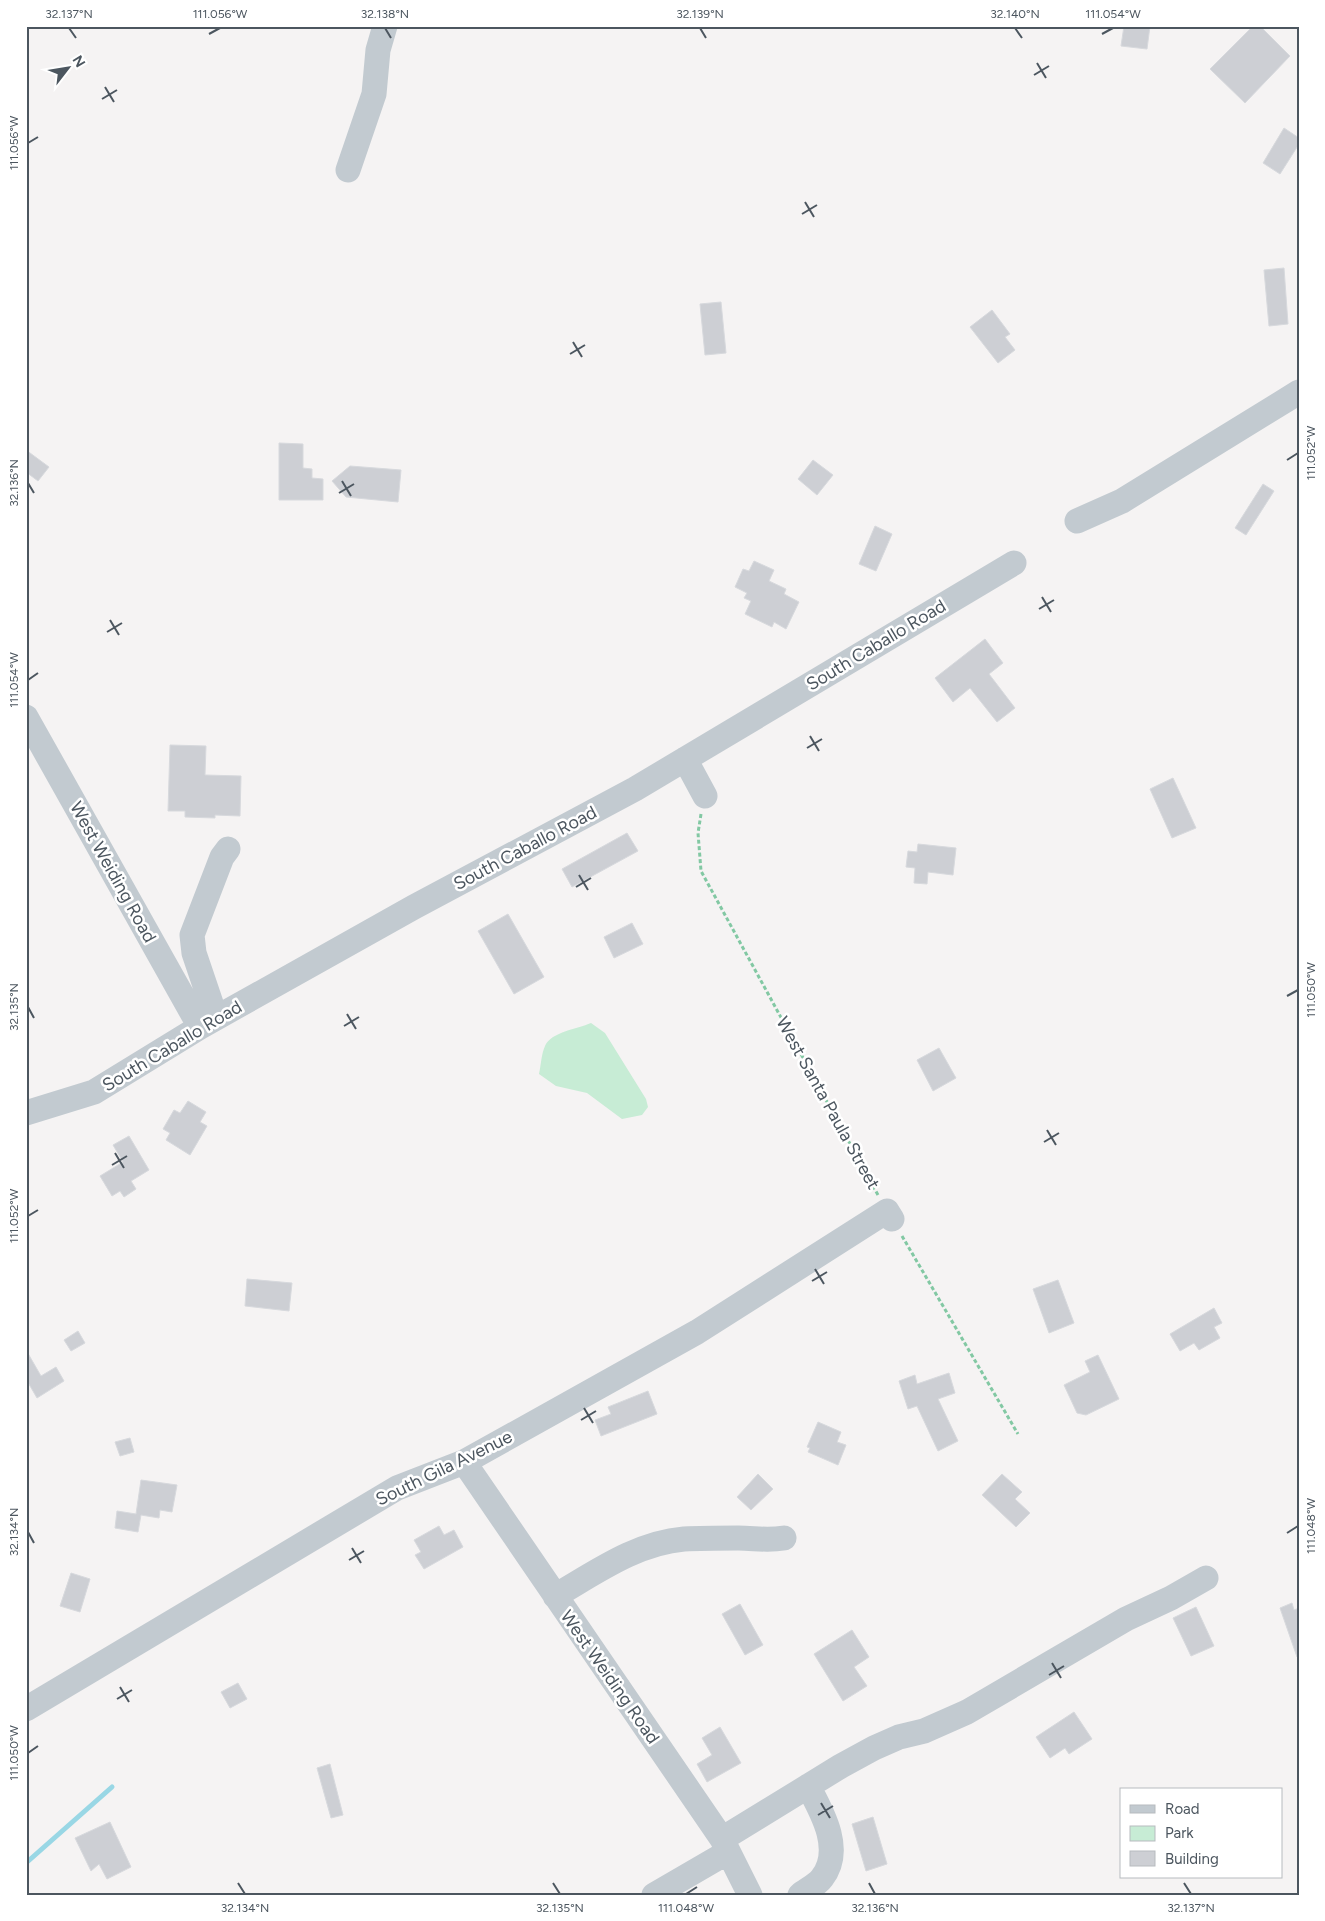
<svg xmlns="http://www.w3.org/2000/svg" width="1325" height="1921" viewBox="0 0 1325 1921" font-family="Figtree,sans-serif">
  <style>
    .green { fill: #c7ecd5 }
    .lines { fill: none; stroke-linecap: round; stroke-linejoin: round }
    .stream { stroke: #99d7e5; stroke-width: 5 }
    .building { fill: #cdcfd4; stroke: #d7d9dd }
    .path { stroke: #82c8a3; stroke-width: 3; stroke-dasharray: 4 2.5; stroke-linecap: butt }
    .minor { stroke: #c2cad0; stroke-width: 25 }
    .ticks { fill: none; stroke: #4c565f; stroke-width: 2 }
    .labels { text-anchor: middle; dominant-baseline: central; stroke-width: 5; stroke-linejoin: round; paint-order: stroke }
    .street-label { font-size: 18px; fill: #4c565f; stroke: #fff }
    .neatline { fill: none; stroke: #4c565f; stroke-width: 2 }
    .ticks-label { font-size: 12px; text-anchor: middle; fill: #4c565f }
  </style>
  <rect width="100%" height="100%" fill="#f5f3f3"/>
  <path class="green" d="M591,1023L605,1033L646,1099L648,1107L642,1115L622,1119L587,1093L556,1086L539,1074C541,1066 541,1055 545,1046C551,1032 577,1029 591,1023Z"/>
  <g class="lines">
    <path class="stream" d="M26,1863L112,1787"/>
  </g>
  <path class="building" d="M1124,26H1150L1147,49L1121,46Z
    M1253,26H1260L1290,56L1245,103L1210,69Z
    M1284,128L1299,138V144L1280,174L1263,163Z
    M1284,268L1288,324L1269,326L1264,270Z
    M721,302L726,353L705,355L700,304Z
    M992,310L1010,334L1005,337L1015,350L998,363L970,327Z
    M279,443L303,444V468L312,469V478L323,479V500H279Z
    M26,450L49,467L38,481L26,472Z
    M813,460L833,475L817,495L798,479Z
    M350,466L401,470L398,502L346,497L332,481Z
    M1263,484L1274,491L1246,535L1235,528Z
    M875,526L892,534L876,571L859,564Z
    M754,561L774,570L769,581L786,589L784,594L799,602L786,629L774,622L772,627L745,614L751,601L744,598L747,593L735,587L743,569L749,571Z
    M985,639L1003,663L989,674L1015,708L997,722L970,688L953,702L935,678Z
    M170,745L206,746L205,775L241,776L240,816L215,815V818L185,817V811H168Z
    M1173,778L1196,828L1172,838L1150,789Z
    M627,833L638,851L572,887L562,869Z
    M918,844L956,848L953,875L928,872L927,884L914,883L915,868L906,867L908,851L917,852Z
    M508,914L544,977L514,994L478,931Z
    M632,923L643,944L614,958L604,937Z
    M939,1048L956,1078L933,1091L917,1060Z
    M188,1101L206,1112L200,1122L207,1126L190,1155L166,1140L170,1133L163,1129L174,1110L180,1113Z
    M129,1136L149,1170L131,1181L136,1189L124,1197L120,1191L112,1196L100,1176L123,1162L113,1145Z
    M247,1279L292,1283L289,1311L245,1306Z
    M1058,1280L1074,1323L1049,1333L1033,1289Z
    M1214,1308L1222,1323L1214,1327L1220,1338L1199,1350L1194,1343L1180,1351L1170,1334Z
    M78,1331L85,1343L71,1351L64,1340Z
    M26,1350L41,1376L56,1367L64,1381L37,1398L26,1379Z
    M1098,1355L1119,1399L1086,1415L1077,1413L1064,1385L1090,1372L1085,1361Z
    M949,1373L955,1393L938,1399L958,1441L938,1451L917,1406L908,1409L899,1381L915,1375L917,1384Z
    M648,1391L657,1414L601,1436L595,1420L611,1414L608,1407Z
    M818,1422L841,1432L837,1442L846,1445L838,1465L808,1452L810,1448L807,1447Z
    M130,1438L134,1452L120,1456L115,1442Z
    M758,1474L773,1489L751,1510L737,1497Z
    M1002,1474L1022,1492L1015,1499L1030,1513L1016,1527L982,1495Z
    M141,1480L177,1485L172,1512L160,1510L159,1518L141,1515L138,1532L115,1528L117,1511L136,1514Z
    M439,1526L444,1535L454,1530L463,1547L424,1569L415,1555L421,1552L414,1540Z
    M71,1573L90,1579L80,1612L60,1606Z
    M1292,1603L1294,1610L1299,1608V1656L1297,1657L1280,1608Z
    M740,1604L763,1645L745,1655L722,1614Z
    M1196,1607L1214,1646L1191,1656L1173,1618Z
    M852,1630L869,1657L854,1667L867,1686L843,1701L814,1654Z
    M238,1683L247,1699L230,1708L221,1692Z
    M1074,1712L1092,1739L1069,1754L1065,1748L1050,1758L1036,1737Z
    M720,1727L741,1763L707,1782L697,1764L712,1755L702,1738Z
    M330,1764L343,1815L331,1818L317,1768Z
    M873,1817L887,1864L866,1871L852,1824Z
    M110,1822L131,1867L107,1879L99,1864L91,1871L75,1838Z"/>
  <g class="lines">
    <path class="path" d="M701,814L698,833L701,871L878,1195
      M902,1236L1018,1434"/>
    <path class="minor" d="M348,170L374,94L378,50L385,26
      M1077,521L1122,501L1299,392
      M26,717L200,1027
      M685,759L705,796
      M216,1018L194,953L192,935L222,857L228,849
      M26,1113L94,1092L200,1027L414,907L635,789L1014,563
      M464,1462L722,1839L750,1895
      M555,1596C595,1573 636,1543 684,1539C702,1538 720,1538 738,1538C755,1538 766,1541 784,1538
      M26,1709L397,1488L464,1462L697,1332L887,1211L892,1219
      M722,1839L841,1766L874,1748L899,1737L924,1731L967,1712L1126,1619L1171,1598L1206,1578
      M654,1895L728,1852
      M800,1895C806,1890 817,1885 822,1878C844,1850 822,1812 808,1786"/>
  </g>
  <path class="ticks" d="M69,28L76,38M385,28L391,38M700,28L706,38M1015,28L1022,38M209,34L220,28M1102,34L1113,28M1037,63L1046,78M1034,75L1049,66M105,87L114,102M102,99L117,90M28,143L38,137M805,202L814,217M802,214L817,205M573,342L582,357M570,354L585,345M1287,460L1298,453M342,481L351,496M28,483L34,493M339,493L354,484M1042,597L1051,612M1039,609L1054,600M110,620L119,635M107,632L122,623M28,680L38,673M810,736L819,751M807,748L822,739M579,875L588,890M576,887L591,878M1287,996L1298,990M28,1007L34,1018M347,1014L356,1029M344,1026L359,1017M1047,1130L1056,1145M1044,1142L1059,1133M115,1153L124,1168M112,1165L127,1156M28,1216L38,1210M815,1269L824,1284M812,1281L827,1272M584,1408L593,1423M581,1420L596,1411M28,1532L34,1543M1287,1533L1298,1526M352,1548L361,1563M349,1560L364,1551M1052,1663L1061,1678M1049,1675L1064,1666M120,1687L129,1702M117,1699L132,1690M28,1753L38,1746M821,1803L830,1818M818,1815L833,1806M238,1883L245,1894M553,1883L560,1894M869,1883L875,1894M1184,1883L1191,1894M686,1894L697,1887"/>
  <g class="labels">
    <g class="street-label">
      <text transform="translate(876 645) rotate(-31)">South Caballo Road</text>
      <text transform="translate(525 848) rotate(-28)">South Caballo Road</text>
      <text transform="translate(113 872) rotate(61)">West Weiding Road</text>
      <text transform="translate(172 1046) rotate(-31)">South Caballo Road</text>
      <text transform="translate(828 1103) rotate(61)">West Santa Paula Street</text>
      <text transform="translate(444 1468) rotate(-26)">South Gila Avenue</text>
      <text transform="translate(610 1677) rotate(55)">West Weiding Road</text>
    </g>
  </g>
  <rect width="1325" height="1921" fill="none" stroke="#ffffff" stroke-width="55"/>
  <rect x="1120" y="1788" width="162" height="90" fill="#ffffff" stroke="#b7bbbf"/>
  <rect x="1130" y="1805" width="25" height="8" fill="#c2cad0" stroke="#b7bbbf"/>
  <text x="1165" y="1814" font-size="15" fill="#4c565f">Road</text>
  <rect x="1130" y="1826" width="25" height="15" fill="#c7ecd5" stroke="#b7bbbf"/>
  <text x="1165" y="1838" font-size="15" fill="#4c565f">Park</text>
  <rect x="1130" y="1851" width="25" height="15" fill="#cdcfd4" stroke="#b7bbbf"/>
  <text x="1165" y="1864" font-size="15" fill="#4c565f">Building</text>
  <g transform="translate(68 68) rotate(59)" stroke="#ffffff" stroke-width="4" paint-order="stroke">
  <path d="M0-4L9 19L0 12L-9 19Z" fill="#4c565f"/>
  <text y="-8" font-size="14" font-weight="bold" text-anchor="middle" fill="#4c565f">N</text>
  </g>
  <rect x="28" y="28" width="1270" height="1866" class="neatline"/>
  <g class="ticks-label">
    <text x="69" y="18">32.137°N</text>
    <text x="220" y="18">111.056°W</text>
    <text x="385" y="18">32.138°N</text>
    <text x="700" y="18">32.139°N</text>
    <text x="1015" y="18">32.140°N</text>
    <text x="1113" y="18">111.054°W</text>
    <text transform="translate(14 143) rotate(-90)" y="4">111.056°W</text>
    <text transform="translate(1311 453) rotate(-90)" y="4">111.052°W</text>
    <text transform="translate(14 483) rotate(-90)" y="4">32.136°N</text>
    <text transform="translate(14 680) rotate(-90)" y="4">111.054°W</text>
    <text transform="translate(1311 990) rotate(-90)" y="4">111.050°W</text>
    <text transform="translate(14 1007) rotate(-90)" y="4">32.135°N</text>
    <text transform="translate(14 1216) rotate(-90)" y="4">111.052°W</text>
    <text transform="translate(1311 1526) rotate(-90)" y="4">111.048°W</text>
    <text transform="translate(14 1532) rotate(-90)" y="4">32.134°N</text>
    <text transform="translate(14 1753) rotate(-90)" y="4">111.050°W</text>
    <text x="245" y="1912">32.134°N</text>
    <text x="560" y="1912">32.135°N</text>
    <text x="686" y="1912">111.048°W</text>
    <text x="875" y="1912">32.136°N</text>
    <text x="1191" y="1912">32.137°N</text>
  </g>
</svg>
